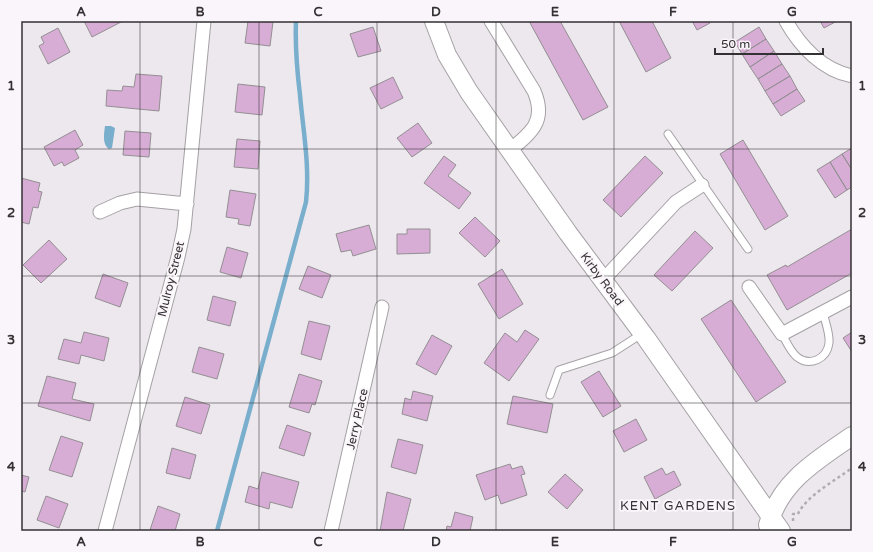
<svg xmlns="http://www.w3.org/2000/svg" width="873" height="552" viewBox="0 0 873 552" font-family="'Varela Round',sans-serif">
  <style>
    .water { fill: #79afcd }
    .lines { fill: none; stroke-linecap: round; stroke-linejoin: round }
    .stream { stroke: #79afcd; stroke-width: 4.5 }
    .building { fill: #d8add5; stroke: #938f93 }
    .lane-casing { stroke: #a5a1a5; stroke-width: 9 }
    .street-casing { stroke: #a5a1a5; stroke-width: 15 }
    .secondary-casing { stroke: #a5a1a5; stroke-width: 20 }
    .path { stroke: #b0acb0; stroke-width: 2.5; stroke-dasharray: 3 3; stroke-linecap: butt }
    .lane { stroke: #fff; stroke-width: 7 }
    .street { stroke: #fff; stroke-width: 13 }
    .secondary { stroke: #fff; stroke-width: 18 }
    .grid { fill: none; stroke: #333133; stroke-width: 1; stroke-opacity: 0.55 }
    .labels { text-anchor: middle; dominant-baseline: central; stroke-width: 4; stroke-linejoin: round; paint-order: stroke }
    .street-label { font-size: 12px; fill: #333133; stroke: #faf5fa }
    .neighbourhood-label { font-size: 13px; letter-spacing: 1px; fill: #333133; stroke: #faf5fa }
    .neatline { fill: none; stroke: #333133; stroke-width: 1.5 }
    .grid-label { font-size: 13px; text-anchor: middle; font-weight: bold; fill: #333133 }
  </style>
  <rect width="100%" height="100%" fill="#ede8ed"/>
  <path class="water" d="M105,126H111L115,128L112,148L109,149C102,144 104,134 105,126Z"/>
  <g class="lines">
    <path class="stream" d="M217,531L306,202C310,166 303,130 300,95C297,70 295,45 296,21"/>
  </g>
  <path class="building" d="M84,21H123L92,37Z
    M248,21L273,22L270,46L245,43Z
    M529,21H560L608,107L583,120Z
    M619,21H652L671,58L646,72Z
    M692,21H709L710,23L697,30Z
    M820,21H837L824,28Z
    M373,27L381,51L358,57L350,34Z
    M759,27L766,39L742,54L735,42Z
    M58,28L70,52L48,64L39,46L44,43L41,37Z
    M766,39L774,51L750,67L742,54Z
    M774,51L782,64L758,79L750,67Z
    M782,64L790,76L765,91L758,79Z
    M136,74L162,76L159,111L106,106L107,90L122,91L123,86L134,87Z
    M790,76L797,89L773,104L765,91Z
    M393,77L403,98L381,109L370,88Z
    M238,84L265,87L262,115L235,112Z
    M797,89L805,101L781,116L773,104Z
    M418,123L432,143L412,157L397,138Z
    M75,130L83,145L75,150L79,158L64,166L62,162L54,166L44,147Z
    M125,131L151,133L149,157L123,155Z
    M237,139L260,141L258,169L234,167Z
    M743,140L788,216L765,230L720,154Z
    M852,148V170L842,154Z
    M842,154L852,170V187L847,190L830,162Z
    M444,156L456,165L448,176L471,193L459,209L424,183Z
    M645,156L663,173L621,217L603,200Z
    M830,162L847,190L835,198L817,170Z
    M21,178L40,183L38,191L42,192L38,208L33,207L29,224L21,222Z
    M230,190L256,194L250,226L238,224L239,219L226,217Z
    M475,217L500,241L485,257L459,233Z
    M369,225L376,249L353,256L351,250L341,252L336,234Z
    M407,229H430V253L397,254V234H407Z
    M852,229V273L787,310L767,275L786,265L787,267Z
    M695,231L713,248L672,291L654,275Z
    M49,240L67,259L41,283L23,265Z
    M227,247L248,253L241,278L220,272Z
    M308,266L331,275L322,298L299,289Z
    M502,269L523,304L499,319L478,284Z
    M103,274L128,283L120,307L95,298Z
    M213,296L236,302L230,326L207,320Z
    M731,300L786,382L756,402L701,319Z
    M309,321L330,326L321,360L301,354Z
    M525,330L539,339L509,381L484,363L505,333L517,342Z
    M84,332L109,338L104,361L81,355L79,364L58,359L64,339L81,343Z
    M852,332V352L843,338Z
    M432,335L452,346L436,375L416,364Z
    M199,347L224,354L217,379L192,372Z
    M599,371L621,406L603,417L581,382Z
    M299,374L322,381L315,405L312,404L309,413L289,407Z
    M47,376L76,383L72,399L94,404L90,421L38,406Z
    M413,391L433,396L427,421L402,414L405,398L411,400Z
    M513,396L553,404L547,433L507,424Z
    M185,397L210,405L201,434L176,426Z
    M636,419L647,440L624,452L613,431Z
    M287,425L311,433L304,456L279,448Z
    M61,436L83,443L72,477L49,470Z
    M398,439L423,445L416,474L391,467Z
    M172,448L196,455L190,479L166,473Z
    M510,464L512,469L522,466L525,474L521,475L527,495L501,504L498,495L485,500L476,475Z
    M662,468L666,475L674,471L681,485L655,499L644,477Z
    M262,472L299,482L292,508L270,502L269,509L245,502L249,486L258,489Z
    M565,474L583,490L567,509L548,492Z
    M21,475L29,477L25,492L21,491Z
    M387,492L411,499L403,531H380Z
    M46,496L68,504L59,528L37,520Z
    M158,506L180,514L175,531L150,530Z
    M455,512L473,517L470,531H446L447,526L451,527Z"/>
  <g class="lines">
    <defs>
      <path id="lane" d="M668,134L748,249
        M782,334C786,341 790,351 797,357C810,367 827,359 829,343C830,333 825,322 823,312
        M550,395L559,370L612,353L643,333"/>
      <path id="street" d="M491,21L534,91C547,121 531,133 510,150
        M786,21C800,46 822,70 852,76
        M100,212L120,203L137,199L187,204
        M603,280L676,202L702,185
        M749,287L782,334L852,297
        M105,531L178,257L184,229L204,21
        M331,531L382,307"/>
      <path id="secondary" d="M434,21L447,55L469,92L568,233L646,338L781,531
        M768,525C781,481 817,460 852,436"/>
    </defs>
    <use href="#lane" class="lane-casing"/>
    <use href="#street" class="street-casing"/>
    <use href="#secondary" class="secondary-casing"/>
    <path class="path" d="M793,521V514H798C806,496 836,480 852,468"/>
    <use href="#lane" class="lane"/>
    <use href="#street" class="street"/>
    <use href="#secondary" class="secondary"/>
  </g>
  <path class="grid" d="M140,21V531M259,21V531M377,21V531M496,21V531M614,21V531M733,21V531M21,149H852M21,276H852M21,403H852"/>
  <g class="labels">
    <g class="street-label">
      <text transform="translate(171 279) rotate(-76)">Mulroy Street</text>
      <text transform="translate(602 279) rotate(53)">Kirby Road</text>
      <text transform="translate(357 419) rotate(-77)">Jerry Place</text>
    </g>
    <g class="neighbourhood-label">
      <text x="678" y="506">KENT GARDENS</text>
    </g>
  </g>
  <rect width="873" height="552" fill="none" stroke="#faf5fa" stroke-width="44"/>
  <path d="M715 48v6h108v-6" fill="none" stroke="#333133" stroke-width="2"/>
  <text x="721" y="48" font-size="12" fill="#333133" stroke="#faf5fa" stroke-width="3" paint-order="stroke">50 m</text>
  <rect x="22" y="22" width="829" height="508" class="neatline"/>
  <g class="grid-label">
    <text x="81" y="16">A</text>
    <text x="200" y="16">B</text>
    <text x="318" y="16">C</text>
    <text x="436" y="16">D</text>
    <text x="555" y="16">E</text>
    <text x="673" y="16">F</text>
    <text x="792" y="16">G</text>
    <text x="11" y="90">1</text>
    <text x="862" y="90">1</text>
    <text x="11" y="217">2</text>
    <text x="862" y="217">2</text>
    <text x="11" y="344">3</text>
    <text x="862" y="344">3</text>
    <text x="11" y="471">4</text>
    <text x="862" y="471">4</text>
    <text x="81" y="546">A</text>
    <text x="200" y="546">B</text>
    <text x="318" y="546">C</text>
    <text x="436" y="546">D</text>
    <text x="555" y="546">E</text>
    <text x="673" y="546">F</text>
    <text x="792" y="546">G</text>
  </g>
</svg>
